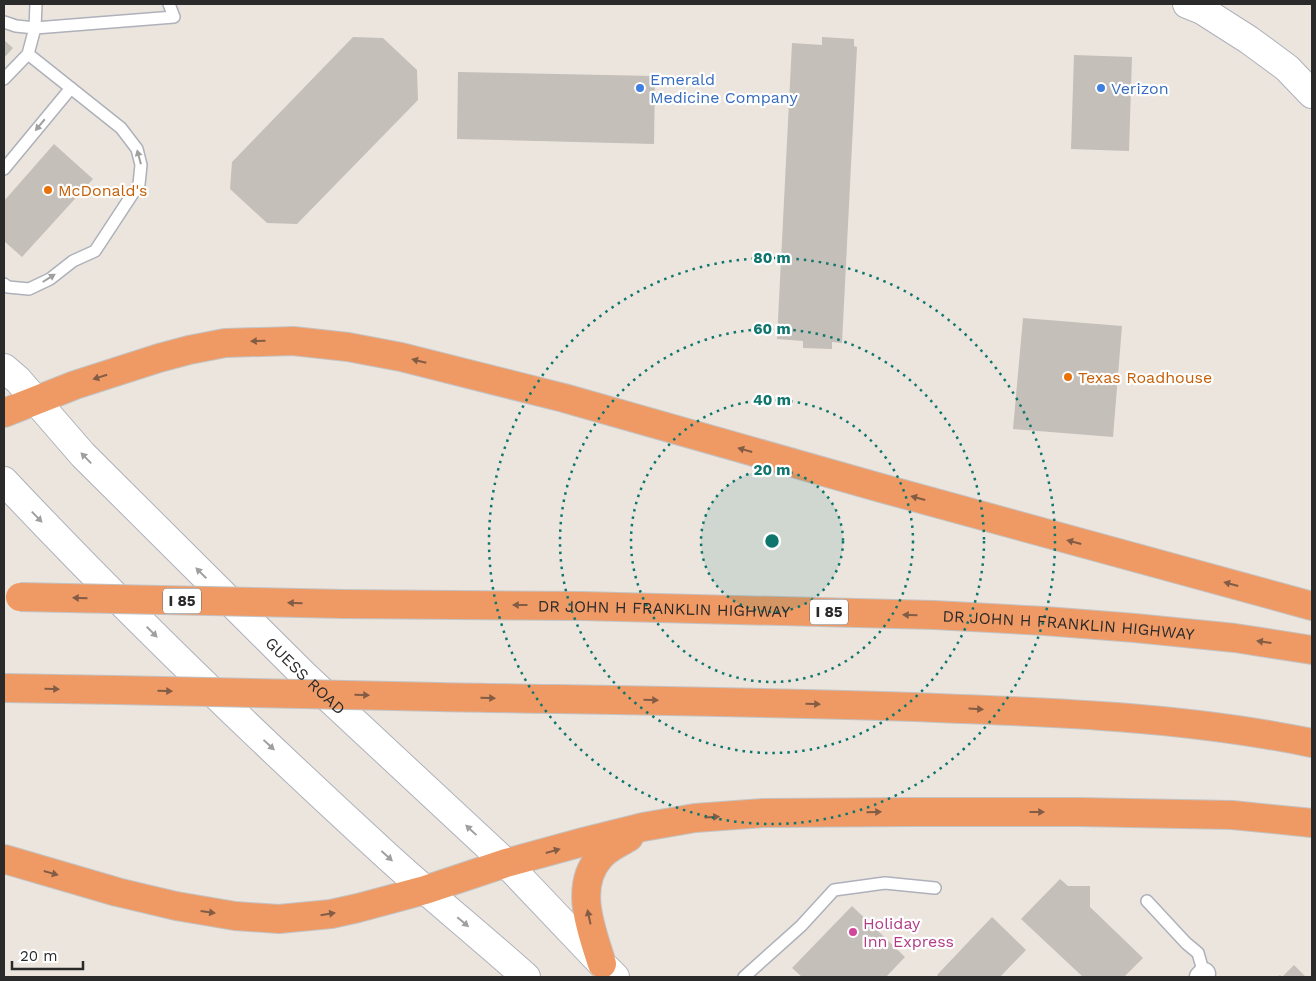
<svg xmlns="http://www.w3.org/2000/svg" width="1316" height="981" viewBox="0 0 1316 981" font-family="'Work Sans',sans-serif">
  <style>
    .building { fill: #c4bfb9 }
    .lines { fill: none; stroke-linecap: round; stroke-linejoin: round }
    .service-casing { stroke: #aeb1ba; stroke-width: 14 }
    .minor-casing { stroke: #aeb1ba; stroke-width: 25 }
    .secondary-casing { stroke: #aeb1ba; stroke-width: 30 }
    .motorway-casing { stroke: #c3c3c3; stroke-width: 30 }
    .service { stroke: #fff; stroke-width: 11 }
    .minor { stroke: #fff; stroke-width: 22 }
    .secondary { stroke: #fff; stroke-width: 28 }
    .motorway { stroke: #ef9a65; stroke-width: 28 }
    .motorway-bridge-casing { stroke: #c3c3c3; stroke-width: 30; stroke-linecap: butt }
    .motorway-bridge { stroke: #ef9a65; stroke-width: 28 }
    .oneway { fill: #9f9f9f }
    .oneway2 { fill: #835c45 }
    .ring { fill: none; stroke: #0f766e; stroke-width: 2.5; stroke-dasharray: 2.5 5 }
    .shop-dot { fill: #3f7fe0; stroke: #fff; stroke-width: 2 }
    .food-dot { fill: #e8710a; stroke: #fff; stroke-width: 2 }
    .hotel-dot { fill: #d1479c; stroke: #fff; stroke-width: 2 }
    .labels { text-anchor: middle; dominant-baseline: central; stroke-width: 4.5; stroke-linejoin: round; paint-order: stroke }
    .shield { fill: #fff; stroke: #6a6a6a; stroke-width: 1 }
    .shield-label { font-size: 15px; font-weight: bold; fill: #2a2a2a }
    .shop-label { font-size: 16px; fill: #366cbe; stroke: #fff; text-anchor: start }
    .food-label { font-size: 16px; fill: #c56008; stroke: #fff; text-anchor: start }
    .street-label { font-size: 16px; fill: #2a2a2a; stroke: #fff }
    .hotel-label { font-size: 16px; fill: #b23c85; stroke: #fff; text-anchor: start }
    .centre { fill: #0f766e; stroke: #fff; stroke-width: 2.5 }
    .ring-label { font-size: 15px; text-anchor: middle; font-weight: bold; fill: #0f766e; stroke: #fff; stroke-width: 4.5; stroke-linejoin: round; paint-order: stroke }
  </style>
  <rect width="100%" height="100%" fill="#ebe5de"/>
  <path class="building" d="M353,37L383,38L417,70L418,100L297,224L267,223L230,189L232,162Z
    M822,37L854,39V46L857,47L842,343L832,342V349L803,348V341L777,339L792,43L822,45Z
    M4,40L13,48L4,58Z
    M1074,55L1132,57L1129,151L1071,149Z
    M458,72L655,76L654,144L457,139Z
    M54,144L93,179L22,257L4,241V201Z
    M1023,318L1122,326L1113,437L1013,429Z
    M1060,879L1068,886H1090V907L1143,958L1124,977H1083L1021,919Z
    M852,906L905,957L886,977H802L792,968Z
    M992,917L1026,950L1000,977H939L937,975Z
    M1294,965L1306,977H1277L1280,975L1282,977Z"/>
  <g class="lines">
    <defs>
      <path id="service" d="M36,4L35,28L174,17L169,4
        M4,22L16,26L35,28L28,54L4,79
        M4,169L71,88
        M4,284L8,287L29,289L50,279L73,261L95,251L139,184L141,165L137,149L121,128L28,54
        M1147,901L1186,943L1198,953L1204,974
        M744,977L801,926L834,890L885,883L935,888"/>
      <path id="minor" d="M1201,977L1204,974"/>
      <g id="secondary">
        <path d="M1187,4L1202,10L1249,40L1287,68L1312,94"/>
        <path id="s1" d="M4,368L18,380L83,455L303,674L506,863L602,964L615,977"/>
        <path d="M4,481C126,611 255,735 387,856C432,897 480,936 526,977"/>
      </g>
      <g id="motorway">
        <path d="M4,413L75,385L159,358L189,350L225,343L293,341L348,347L401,357L564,398L881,488L1312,606"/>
        <path id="s2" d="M344,604L582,606L934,615L1045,621L1135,628L1235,638L1312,650"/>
        <path d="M4,688L116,690"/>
        <path d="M439,697C598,700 756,702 914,707C1047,712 1182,716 1312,743"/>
        <path d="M4,859L117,892L176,906L235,916L279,919L331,914L358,908L425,890L506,863L583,842L643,827L695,818L763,813L912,812H1079L1232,815L1312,823"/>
        <path d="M602,964C592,931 573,887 600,857C607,848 620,843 629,837"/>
      </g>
    </defs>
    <use href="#service" class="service-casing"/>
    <use href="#minor" class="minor-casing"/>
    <use href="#secondary" class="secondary-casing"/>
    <use href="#motorway" class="motorway-casing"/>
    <use href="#service" class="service"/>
    <use href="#minor" class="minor"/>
    <use href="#secondary" class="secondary"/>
    <use href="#motorway" class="motorway"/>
    <defs>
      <path id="motorway-bridge" d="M20,597L344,604
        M116,690L439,697"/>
    </defs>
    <use href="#motorway-bridge" class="motorway-bridge-casing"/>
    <use href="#motorway-bridge" class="motorway-bridge"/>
  </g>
  <defs><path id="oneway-solid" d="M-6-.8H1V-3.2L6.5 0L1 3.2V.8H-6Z" transform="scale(1.25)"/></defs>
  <g class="oneway">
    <use href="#oneway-solid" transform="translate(40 125) rotate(130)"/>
    <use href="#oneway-solid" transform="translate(139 157) rotate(-105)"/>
    <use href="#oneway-solid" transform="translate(49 278) rotate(-32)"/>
    <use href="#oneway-solid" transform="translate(86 458) rotate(-134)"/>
    <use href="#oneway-solid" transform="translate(37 517) rotate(46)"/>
    <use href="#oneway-solid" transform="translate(201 573) rotate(-135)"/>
    <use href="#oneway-solid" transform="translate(152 632) rotate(45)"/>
    <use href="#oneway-solid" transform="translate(269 745) rotate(43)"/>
    <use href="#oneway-solid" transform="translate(471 830) rotate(-137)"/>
    <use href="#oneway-solid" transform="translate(387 856) rotate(42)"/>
    <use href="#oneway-solid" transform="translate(463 922) rotate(40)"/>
  </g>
  <g class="oneway2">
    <use href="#oneway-solid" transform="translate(258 341) rotate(178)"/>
    <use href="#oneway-solid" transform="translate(419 361) rotate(-166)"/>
    <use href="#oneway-solid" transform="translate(100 377) rotate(162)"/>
    <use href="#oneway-solid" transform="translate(745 450) rotate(-164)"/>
    <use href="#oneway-solid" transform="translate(918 498) rotate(-165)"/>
    <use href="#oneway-solid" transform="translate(1074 542) rotate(-165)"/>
    <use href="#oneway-solid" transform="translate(1231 584) rotate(-165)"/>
    <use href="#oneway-solid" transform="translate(80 598) rotate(-179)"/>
    <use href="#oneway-solid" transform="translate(295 603) rotate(-179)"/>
    <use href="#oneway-solid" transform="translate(520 605) rotate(-180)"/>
    <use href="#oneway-solid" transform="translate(910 615) rotate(-178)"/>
    <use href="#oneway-solid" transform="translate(1264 642) rotate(-172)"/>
    <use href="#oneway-solid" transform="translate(52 689) rotate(1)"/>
    <use href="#oneway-solid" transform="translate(165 691) rotate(1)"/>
    <use href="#oneway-solid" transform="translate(362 695) rotate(1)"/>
    <use href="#oneway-solid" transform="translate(488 698) rotate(1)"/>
    <use href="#oneway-solid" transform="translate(651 700) rotate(1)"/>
    <use href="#oneway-solid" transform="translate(813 704) rotate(2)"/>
    <use href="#oneway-solid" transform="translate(976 709) rotate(3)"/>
    <use href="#oneway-solid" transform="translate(874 812) rotate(-1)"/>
    <use href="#oneway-solid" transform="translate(1037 812)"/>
    <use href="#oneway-solid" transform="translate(712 817) rotate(-4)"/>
    <use href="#oneway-solid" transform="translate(553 851) rotate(-16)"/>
    <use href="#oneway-solid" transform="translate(51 873) rotate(16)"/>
    <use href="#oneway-solid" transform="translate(208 912) rotate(8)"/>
    <use href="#oneway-solid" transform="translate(328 914) rotate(-9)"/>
    <use href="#oneway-solid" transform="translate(589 917) rotate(-102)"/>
  </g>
  <circle cx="772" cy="541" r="71" fill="#0f766e" fill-opacity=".12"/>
  <g class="ring">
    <circle cx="772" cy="541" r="71"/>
    <circle cx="772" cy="541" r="141"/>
    <circle cx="772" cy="541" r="212"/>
    <circle cx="772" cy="541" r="283"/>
  </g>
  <g class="shop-dot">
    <circle cx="640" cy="88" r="5"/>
    <circle cx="1101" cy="88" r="5"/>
  </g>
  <g class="food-dot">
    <circle cx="48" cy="190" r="5"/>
    <circle cx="1068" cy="377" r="5"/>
  </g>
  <circle class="hotel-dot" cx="853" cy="932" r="5"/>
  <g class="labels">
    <g class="shield">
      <rect x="163" y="588.5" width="38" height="25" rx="4"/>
      <rect x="810" y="599.5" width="38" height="25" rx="4"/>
    </g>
    <g class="shield-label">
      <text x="182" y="601">I 85</text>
      <text x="829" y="612">I 85</text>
    </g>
    <g class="shop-label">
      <text x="650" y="79">Emerald<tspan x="650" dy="18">Medicine Company</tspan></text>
      <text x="1111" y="88">Verizon</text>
    </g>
    <g class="food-label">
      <text x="58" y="190">McDonald's</text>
      <text x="1078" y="377">Texas Roadhouse</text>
    </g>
    <g class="street-label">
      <text stroke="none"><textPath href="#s2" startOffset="320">DR JOHN H FRANKLIN HIGHWAY</textPath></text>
      <text stroke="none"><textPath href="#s2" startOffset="725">DR JOHN H FRANKLIN HIGHWAY</textPath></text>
      <text stroke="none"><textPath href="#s1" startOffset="431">GUESS ROAD</textPath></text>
    </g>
    <g class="hotel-label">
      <text x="863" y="923">Holiday<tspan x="863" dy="18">Inn Express</tspan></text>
    </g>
  </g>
  <circle cx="772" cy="541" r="8" class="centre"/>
  <g class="ring-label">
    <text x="772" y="263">80 m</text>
    <text x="772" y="334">60 m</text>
    <text x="772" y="405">40 m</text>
    <text x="772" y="475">20 m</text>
  </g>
  <rect width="1316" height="981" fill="none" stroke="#2a2a2a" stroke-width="10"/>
  <path d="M12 961v8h71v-8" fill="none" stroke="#2a2a2a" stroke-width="2.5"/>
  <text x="20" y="961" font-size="15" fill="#2a2a2a" stroke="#ffffff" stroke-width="4" paint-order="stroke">20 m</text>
</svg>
